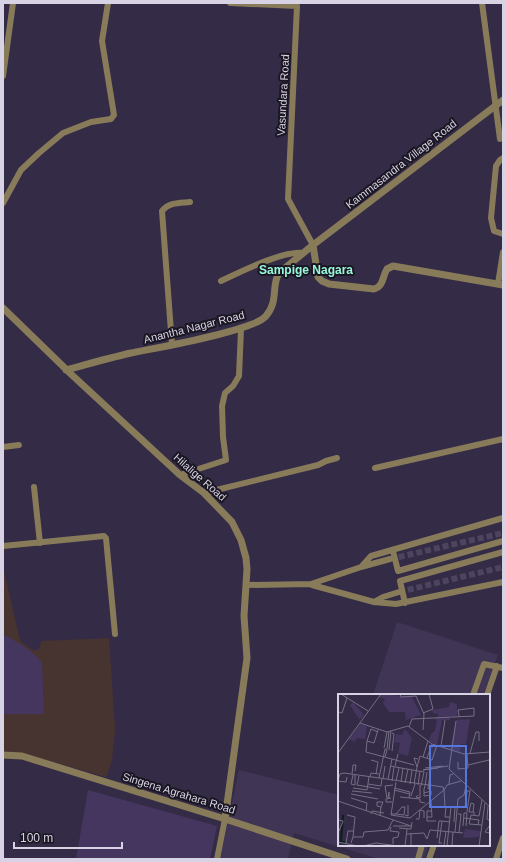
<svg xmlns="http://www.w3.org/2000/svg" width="506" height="862" viewBox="0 0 506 862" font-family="Arial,sans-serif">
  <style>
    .built { fill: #403555 }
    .education { fill: #473330 }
    .green { fill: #44365f }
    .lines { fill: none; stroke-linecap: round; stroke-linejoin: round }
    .minor-tunnel { stroke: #4d445e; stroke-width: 6; stroke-dasharray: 6 3; stroke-linecap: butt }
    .minor { stroke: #887b5a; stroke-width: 6 }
    .tertiary { stroke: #887b5a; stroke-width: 7 }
    .labels { text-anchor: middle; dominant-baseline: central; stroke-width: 4; stroke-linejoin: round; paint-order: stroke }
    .street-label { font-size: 11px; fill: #d8d3e4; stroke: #1a1622 }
    .neighbourhood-label { font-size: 12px; font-weight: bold; fill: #99f8da; stroke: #1a1622 }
    .inset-river { fill: none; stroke: #0c1d1e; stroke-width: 2 }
    .inset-road { fill: none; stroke: #766e85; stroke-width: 1 }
    .view { fill: #5576dc; fill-opacity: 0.15; stroke: #5576dc; stroke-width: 2 }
    .inset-edge { fill: none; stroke: #d8d3e4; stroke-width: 2 }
  </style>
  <rect width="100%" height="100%" fill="#342b46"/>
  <path class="built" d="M397,622L498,655L483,695H373Z
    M239,770L339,795V845H429L424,859H379L294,833L288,859H220Z"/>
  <path class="education" d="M3,566L20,641L33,650H38L42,641L109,638L115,729L112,761L106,777L26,754L3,753Z"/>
  <path class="green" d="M3,636H7L28,649L42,662L44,714H3Z
    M88,790L217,826L210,859H76Z"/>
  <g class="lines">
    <path class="minor-tunnel" d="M390,559L503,533
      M399,592L503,567"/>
    <path class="minor" d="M230,3L297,6L288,199L313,245
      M482,3L500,139
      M3,76L13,3
      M503,158L500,160L496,166L491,218L494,231L503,234
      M3,203L21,170L39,153L63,133L91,122L111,119L114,115L102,41L108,3
      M221,281C240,272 284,250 303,253
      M498,284L503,252
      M172,345L162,211C169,202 180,203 190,202
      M3,447L19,445
      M375,468L503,439
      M180,475L226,460L223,437L222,406L225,393L233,386L239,376L241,329
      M34,487L40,543
      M204,493L318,465L326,461L337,458
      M3,546L104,536L106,538L115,634
      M393,551L398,571L503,541
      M361,567L390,559
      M247,585L311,584L361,567L371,556L503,518
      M312,585L374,602L396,604L503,582
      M374,602L383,597L399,592
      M405,603L400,581L503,552
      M473,695L484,664L503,668
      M487,695L497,666
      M217,859L225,819
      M418,859L422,845
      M429,859L434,845
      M496,859L503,838"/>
    <path class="tertiary" d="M313,245L503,100
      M3,308L72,375L180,475L204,493L232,522L241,540L246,558L247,569L244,616L247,658L225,819
      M66,370C88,364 109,358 131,353C155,348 254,331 266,316C279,301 271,285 279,273L313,245L318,277L322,281L329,284L374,289C384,286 382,277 387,269L393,266L503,285
      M3,755L22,756L225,819L347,859"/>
  </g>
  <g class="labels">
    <g class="street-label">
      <text transform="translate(283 95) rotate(-87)">Vasundara Road</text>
      <text transform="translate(401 164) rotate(-38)">Kammasandra Village Road</text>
      <text transform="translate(194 327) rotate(-14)">Anantha Nagar Road</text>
      <text transform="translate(200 477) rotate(41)">Hilalige Road</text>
      <text transform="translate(179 793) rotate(17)">Singena Agrahara Road</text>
    </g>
    <g class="neighbourhood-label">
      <text x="306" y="270">Sampige Nagara</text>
    </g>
  </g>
  <g transform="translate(338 694)">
    <rect width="152" height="152" fill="#342b46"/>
    <path d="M43,0L74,3L83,21L68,26L67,18H51L45,9L47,5L41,3ZM15,8L26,21L24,24L21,25L12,11ZM112,8L119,10V22L100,23V20L95,19L94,16L111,13ZM112,23V26H104L99,51L91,47L93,40L97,37L99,27L96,24ZM132,25L128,50H123L122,58L112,55L118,26ZM22,30L29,32L27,45L19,44L16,48L11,45ZM67,35L74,44L70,62L60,59L62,49L56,48L58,40L64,41ZM127,135L143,137V140L140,143L125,144Z" fill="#44365f"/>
    <path class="inset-river" d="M5,121L3,148H7"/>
    <path class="inset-road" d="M3,0L30,17M62,0L63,3L78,2L86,20L85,36M0,18L4,19L9,4M85,19L95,15L91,0M118,27L111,75L152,113M22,29L49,38L70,32L94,50L126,60L152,58M71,33L74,25L136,22V14L120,16L121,22M40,38L33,35L29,47L36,49L40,36L41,35M54,39L56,40L54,57M29,47L28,58L76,71M103,52L107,26M46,54L49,38M49,55L51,37M51,56L53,37M0,59L43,0M132,59L138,38H141V47M85,63L90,47M89,64L94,50M33,66L40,68L38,80M120,68V75L130,74L129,60M130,71L151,66M52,72L86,78L83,92M57,72L60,60M79,73L82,62L94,66L99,51M87,74L105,72M100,74L85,76L110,72M14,80L15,71H18L17,77M92,80L90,95L93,93M15,81L13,90L17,91V80M21,82L19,91L42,95M32,83L33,79L41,80M41,84L47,55L49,56L47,63M45,85L47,72M50,85L54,65M0,87L2,80L6,79L105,93L106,96L109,91L123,87M0,87L8,88L9,83M54,87L56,73M58,87L61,74M63,88L65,74M67,89L70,75M30,90L43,92L44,85M72,90L74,76M76,90L79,73L76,64L80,65M111,90L112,81L115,80M80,91L82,77M15,94L29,96L31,83M56,94L72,98L71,104M56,96L72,100M14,97L34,99M86,99L93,97V101L86,102V95L87,92L89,78M13,100L40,105M80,101L78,103L82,104V91M73,102L77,90M62,103L82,105V108L87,109M13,104L29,109L28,117M49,104L47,92L55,91M50,104L51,98V104M53,104L48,105V108H54M144,106L141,122L133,121L131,130L144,131M0,107L73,132M150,112L149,125L152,127M108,113L107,123H112M127,114L129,97H132M94,117H89V127H98M129,118L132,96M135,118L136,110L133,109L131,118H136V121M126,119H129L128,132M33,120L34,117L46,119M53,120H58L64,113H67L66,121L58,120M120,120H123L121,139M9,121L17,123L15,143M53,121L72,124L106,96L107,113H113L109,152M53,121L58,88M67,121L70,122V111M42,122L43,113L39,112V108H45L43,113M89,123H94L93,107M126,124L141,126L140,131M78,125H81L82,116L86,117V124M0,126L5,127L1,137M116,128L117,113M152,131L147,138L152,139M55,132H72M125,132L126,119M53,133L52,137L61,138L60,143L55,144V150M61,134L73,135L74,128M117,138L120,105L126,101L128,92M69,140L86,139L89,145M99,144L101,127H104M89,145L92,136L125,139M0,148L20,152M8,149L10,137H16M13,149L15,143H25L26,138L50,136L55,126M104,149H101L104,127L112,128M114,151L115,138M25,152L38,149L60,152M67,152L69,135M73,152V139M106,152L108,137M141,152L147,109"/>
    <path class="view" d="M92,52H128V113H92Z"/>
    <rect width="152" height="152" class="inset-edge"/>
  </g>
  <rect width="506" height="862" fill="none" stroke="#d8d3e4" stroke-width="8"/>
  <path d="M14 842v6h108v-6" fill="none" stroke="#d8d3e4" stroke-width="2"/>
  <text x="20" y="842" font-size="12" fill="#d8d3e4" stroke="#1a1622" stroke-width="3" paint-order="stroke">100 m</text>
</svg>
